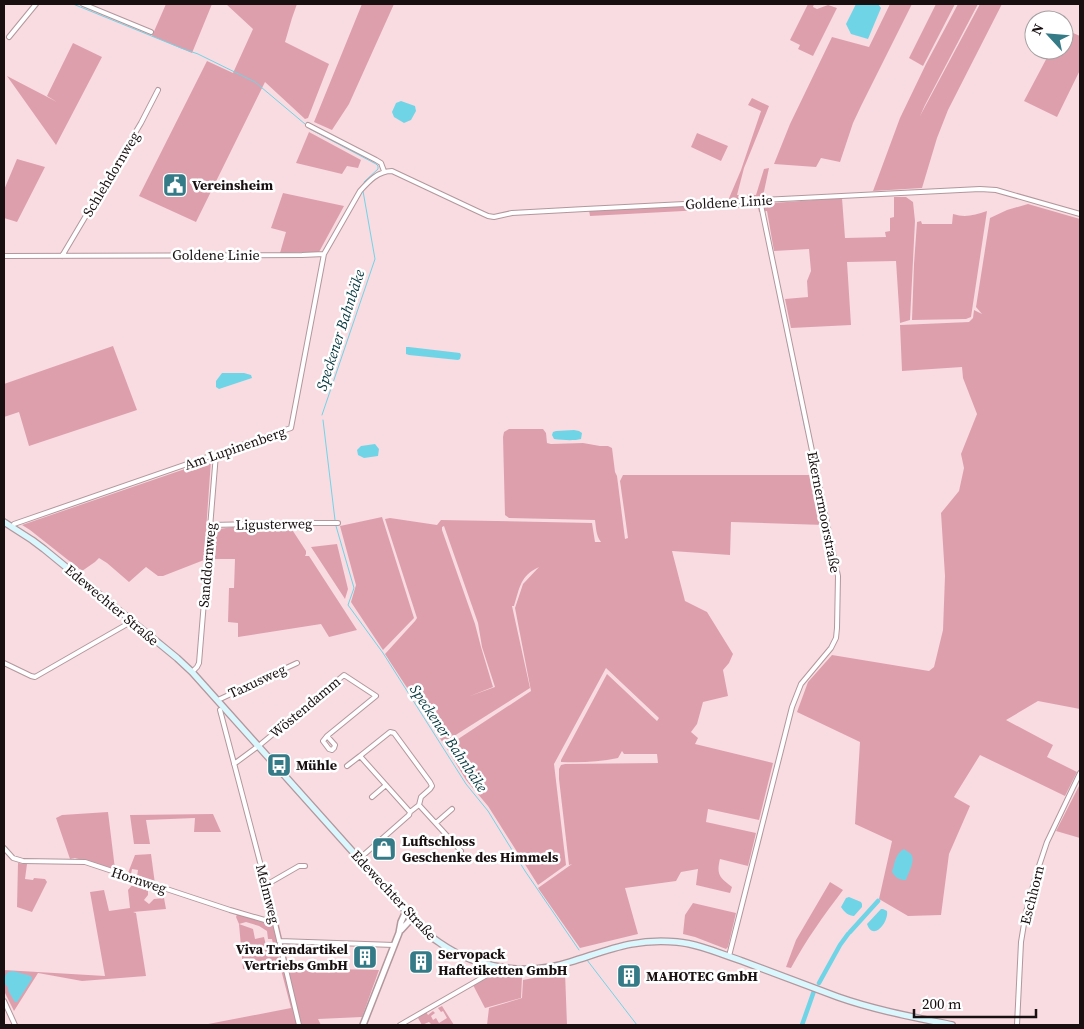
<svg xmlns="http://www.w3.org/2000/svg" width="1084" height="1029" viewBox="0 0 1084 1029" font-family="'Source Serif 4',serif">
  <style>
    .green { fill: #de9fad; fill-rule: evenodd }
    .water { fill: #70d4e7 }
    .lines { fill: none; stroke-linecap: round; stroke-linejoin: round }
    .stream { stroke: #70d4e7; stroke-width: 1 }
    .canal { stroke: #70d4e7; stroke-width: 4.5 }
    .minor-casing { stroke: #b2979d; stroke-width: 6 }
    .tertiary-casing { stroke: #b2979d; stroke-width: 8 }
    .secondary-casing { stroke: #b2979d; stroke-width: 8 }
    .minor { stroke: #fff; stroke-width: 4 }
    .tertiary { stroke: #fff; stroke-width: 5 }
    .secondary { stroke: #d9f7fc; stroke-width: 5.5 }
    .labels { text-anchor: middle; dominant-baseline: central; stroke-width: 5; stroke-linejoin: round; paint-order: stroke }
    .street-label { font-size: 14px; fill: #180f11; stroke: #fff }
    .poi-label { font-size: 14px; font-weight: bold; fill: #180f11; stroke: #fff; text-anchor: start }
    .water-label { font-size: 15px; font-style: italic; fill: #06383f; stroke: #fff }
  </style>
  <rect width="100%" height="100%" fill="#f9dce1"/>
  <path class="green" d="M166,4H212L192,53L152,36Z
    M226,4H297L292,18L285,42L329,64L308,118L305,119L265,82L196,222L139,196L207,61L233,73L253,29Z
    M362,4H394L349,104L332,130L314,122Z
    M808,4H814L813,7L817,9L828,5L837,8L813,56L798,49L800,45L790,40Z
    M890,4H912L861,106L853,123L840,162L821,158L816,167L774,164L790,124L832,37L869,47Z
    M936,4H955L923,66L909,58Z
    M958,4H978L925,105L920,116L980,4H1002L948,110L937,138L922,188L873,191L900,118L926,64Z
    M1064,29L1080,36V70L1057,117L1024,101L1051,50H1064Z
    M73,43L102,57L56,145L7,76L57,102L47,96Z
    M752,98L769,106L744,168L737,195H756L764,169L769,168L763,196L773,200V203L842,198L845,238L886,237L885,232L890,231V218L894,217V197H906L913,202L915,221L910,320L900,323L896,261L847,262L851,325L791,328L785,299L808,297L807,281L811,271L809,249L774,251L767,211L759,212L758,207L590,216L589,210L727,203L741,170L761,111L748,105Z
    M309,132L361,160L358,168L347,166L342,174L296,163Z
    M697,133L728,146L721,161L691,147Z
    M17,159L45,167L17,222L4,218V190Z
    M283,193L344,206L319,252L280,253L286,232L271,228Z
    M1028,204L1080,219V709L1038,701L1006,720L1053,745L1047,757L1077,772L1065,796L980,755L954,797L970,806L949,854L941,915L908,916L879,899L892,841L855,824L860,742L797,712L808,682L832,655L929,671L934,667L943,630L945,576L941,513L959,491L964,468L961,454L977,414L963,378L962,367L902,371L900,325L969,322L973,318L974,310L982,314L976,307L990,218L1007,210Z
    M987,211L971,317L966,319L912,320L914,264L917,222L921,221L922,224H952L953,214C966,218 974,215 987,211Z
    M113,346L137,410L29,446L19,412L4,417V384Z
    M509,429H543L546,433L547,443L551,444L583,443L600,446H608L612,448L615,472L617,476L625,539L628,538L620,481L623,475H809L812,476L824,525L731,522L730,555L672,551L685,601L707,612L733,654L729,663L723,670L728,696L703,702L697,724L691,732L698,738L695,744L773,763L759,820L708,809L706,822L756,833L748,866L720,859C716,875 720,878 732,887L730,893L696,885L698,869L681,872L676,881L625,888L638,934L580,948L538,888L572,864L569,865L559,779V769L561,765L565,764L658,763L657,754H624L622,751L618,758C599,762 580,763 561,762V760L607,674L657,721L659,718L606,668L554,764L566,865L538,885L488,806L466,780L446,747L531,691L515,608L523,584L539,567C520,576 520,587 514,606H512L530,688L443,743L385,654L415,621L417,618L385,519L390,518L437,525L441,520L592,523L595,542H601C596,536 596,527 595,520L509,518L505,515L503,437L504,432ZM444,526L478,623L482,647L495,687L470,696L493,687L481,647L475,624L442,530V527Z
    M211,460L204,560L163,576H158L146,567L129,582L107,563L99,558L95,562L82,571L30,530L22,525Z
    M382,517L414,618L383,650L351,602L356,585L340,526Z
    M233,527L242,531L291,528L306,551V554L305,556H309L357,630L329,637L321,624L238,637V623L228,622L229,588H234L235,559H211L213,532L219,529Z
    M337,544L348,589L345,599L311,547Z
    M1080,784V838L1056,831Z
    M108,812L115,869L75,858L70,859L56,818L62,815Z
    M213,814L221,832H194L195,818L146,820L150,844H134L130,815Z
    M151,854L155,884L137,877L138,870L132,869L131,874L128,873L135,855Z
    M18,863L27,864L25,879L33,880L34,878L45,879L47,882L32,912L17,907Z
    M830,882L843,890C824,915 806,940 791,968L786,967L796,940Z
    M133,884L148,889V895L144,900L149,904L154,899L164,898L166,909L133,912L136,913L146,976L82,981L38,973L14,1011L4,991V970L105,976L90,892L104,890L109,911L130,908L128,890Z
    M693,903L736,913L728,947L726,949L695,937L683,934L685,915Z
    M238,912L279,925L289,968L379,970L362,1017L318,1019L321,1025H203L291,1008L279,962L243,969L239,924L236,917ZM246,922L259,926L267,931L268,939H272L274,949L267,950L264,937L255,939L253,929L239,924Z
    M495,972L522,977L521,998L485,1008L473,985Z
    M565,972L567,1025H487L489,1008L522,998L523,980Z
    M442,1006L454,1025H432L429,1022L422,1025L418,1018L426,1012L428,1015L433,1011L435,1013L431,1016L433,1020L436,1018L439,1023L447,1018L443,1011L441,1012L438,1008Z"/>
  <path class="water" d="M856,4H878L881,8L868,39L851,34L846,24Z
    M401,101L415,106L416,111L411,120L404,123L394,117L392,112L396,103Z
    M406,347H409L460,353L461,355L460,359L458,360L409,355L406,354Z
    M222,373H244L251,375L252,378L219,389L216,387V381Z
    M574,430L579,431L582,433L581,439C573,441 563,440 554,439L552,435L553,432L556,431Z
    M375,444L379,449L378,456L364,458L358,455L357,450L361,446Z
    M904,849C905,850 910,853 911,854C916,861 908,873 906,880C899,880 896,878 892,872C895,863 895,854 904,849Z
    M849,897L861,902L862,904V907L854,916C849,916 844,912 841,907L846,898Z
    M881,909H883L887,911C889,922 873,942 867,924Z
    M13,971L31,976L32,979L17,1002H15C13,999 12,997 10,994C7,989 10,988 4,983L5,976L8,972Z"/>
  <g class="lines">
    <path class="stream" d="M73,4L181,48L198,54L255,82L305,124
      M310,129L376,164L378,166V169L364,182
      M759,203L805,429
      M322,415L375,259L363,191
      M323,420L335,520
      M336,526L354,588L348,605L383,653L466,784L488,811L525,871L579,950
      M587,960L637,1025"/>
    <path class="canal" d="M850,932L878,901
      M819,983L840,945L848,934
      M802,1025L814,991"/>
    <defs>
      <path id="minor" d="M83,4L151,32
        M9,37L36,4
        M308,125L376,160L381,163L384,171
        M4,256L302,255L324,254
        M62,256L141,123L158,90
        M211,525L292,523H338
        M12,527L14,524L291,428L324,254L360,191C369,181 378,171 392,171L475,210L488,216L494,217L512,213L585,209L980,189L996,190L1080,214
        M4,663L31,676L35,677L129,623L131,620
        M192,672L197,667L199,663L216,454
        M218,700L297,663
        M220,710L266,885L299,1025
        M234,764L261,744L344,675L376,696L327,736L323,741L329,749L332,750L334,748L335,745L327,736
        M347,766L360,756
        M372,797L386,785
        M419,805L461,851
        M436,823L452,809
        M4,848L13,858L23,861L85,862L230,910L275,923
        M359,859L409,815L410,812L419,805L421,797L430,789L432,786L430,782L394,733L390,732L360,756L410,812
        M266,885L299,866H305
        M279,941L394,945
        M729,956L792,707L801,684L831,648L836,638L837,628L838,576L760,200
        M4,1001L15,1025
        M400,1025L494,971L497,967
        M1017,1025L1021,942L1026,912L1036,875L1047,842L1080,773"/>
      <path id="tertiary" d="M401,930L412,918
        M363,1025L399,933L401,922L406,911"/>
      <path id="secondary" d="M4,522L32,540L44,549L177,658L192,672L412,918C420,927 429,936 440,943C477,969 527,976 570,962C609,950 634,938 677,942C699,944 721,954 742,961C774,973 806,985 838,997C875,1010 913,1017 952,1025"/>
    </defs>
    <use href="#minor" class="minor-casing"/>
    <use href="#tertiary" class="tertiary-casing"/>
    <use href="#secondary" class="secondary-casing"/>
    <use href="#minor" class="minor"/>
    <use href="#tertiary" class="tertiary"/>
    <use href="#secondary" class="secondary"/>
  </g>
  <defs>
    <symbol id="civic-square" viewBox="-11 -11 22 22"><rect x="-9" y="-9" width="18" height="18" rx="4" fill="#347a87" stroke="#fff"/><path d="M-.6-6.5H3V-4.5H.6V-3L4-1V1h2V6H-6V1h2V-1L-.6-3ZM-1.2 2.5V6h2.4V2.5Z" fill="#fff"/></symbol>
    <symbol id="bus-square" viewBox="-11 -11 22 22"><rect x="-9" y="-9" width="18" height="18" rx="4" fill="#347a87" stroke="#fff"/><path d="M-5-6H5V4H4V6H2V4H-2V6H-4V4H-5ZM-3.5-4V0h7V-4ZM-3.5 1.2v1.5H-2V1.2ZM2 1.2v1.5H3.5V1.2Z" fill="#fff"/></symbol>
    <symbol id="shop-square" viewBox="-11 -11 22 22"><rect x="-9" y="-9" width="18" height="18" rx="4" fill="#347a87" stroke="#fff"/><path d="M-5-2.5h2.3a2.7 3.5 0 0 1 5.4 0H5L5.5 6h-11ZM-1.5-2.5h3a1.5 2.3 0 0 0-3 0Z" fill="#fff"/></symbol>
    <symbol id="building-square" viewBox="-11 -11 22 22"><rect x="-9" y="-9" width="18" height="18" rx="4" fill="#347a87" stroke="#fff"/><path d="M-4-6H4V6H1V3H-1V6H-4ZM-2.5-4.3h1.7v1.8h-1.7ZM.8-4.3h1.7v1.8H.8ZM-2.5-1h1.7V.8h-1.7ZM.8-1h1.7V.8H.8Z" fill="#fff"/></symbol>
  </defs>
  <g fill-rule="evenodd">
    <use href="#civic-square" x="161" y="171" width="28" height="28"/>
    <use href="#bus-square" x="265" y="751" width="28" height="28"/>
    <use href="#shop-square" x="370" y="835" width="28" height="28"/>
    <use href="#building-square" x="351" y="943" width="28" height="28"/>
    <use href="#building-square" x="407" y="948" width="28" height="28"/>
    <use href="#building-square" x="615" y="962" width="28" height="28"/>
  </g>
  <g class="labels">
    <g class="street-label">
      <text transform="translate(111 174) rotate(-59)">Schlehdornweg</text>
      <text transform="translate(729 202) rotate(-3)">Goldene Linie</text>
      <text x="216" y="255">Goldene Linie</text>
      <text transform="translate(235 448) rotate(-19)">Am Lupinenberg</text>
      <text transform="translate(824 512) rotate(79)">Ekernermoorstraße</text>
      <text transform="translate(274 524) rotate(-1)">Ligusterweg</text>
      <text transform="translate(207 565) rotate(-85)">Sanddornweg</text>
      <text transform="translate(112 605) rotate(40)">Edewechter Straße</text>
      <text transform="translate(257 681) rotate(-25)">Taxusweg</text>
      <text transform="translate(305 707) rotate(-40)">Wöstendamm</text>
      <text transform="translate(139 880) rotate(18)">Hornweg</text>
      <text transform="translate(268 894) rotate(76)">Melmweg</text>
      <text transform="translate(394 895) rotate(47)">Edewechter Straße</text>
      <text transform="translate(1032 895) rotate(-76)">Eschhorn</text>
    </g>
    <g class="poi-label">
      <text x="192" y="185">Vereinsheim</text>
      <text x="296" y="765">Mühle</text>
      <text x="402" y="841">Luftschloss<tspan x="402" dy="16">Geschenke des Himmels</tspan></text>
      <text x="348" y="949" text-anchor="end">Viva Trendartikel<tspan x="348" dy="16">Vertriebs GmbH</tspan></text>
      <text x="438" y="954">Servopack<tspan x="438" dy="16">Haftetiketten GmbH</tspan></text>
      <text x="646" y="976">MAHOTEC GmbH</text>
    </g>
    <g class="water-label">
      <text transform="translate(340 330) rotate(-72)">Speckener Bahnbäke</text>
      <text transform="translate(449 738) rotate(56)">Speckener Bahnbäke</text>
    </g>
  </g>
  <rect width="1084" height="1029" fill="none" stroke="#180f11" stroke-width="10"/>
  <g transform="translate(1049 35) rotate(296)"><circle r="24" fill="#ffffff" stroke="#a39fa0"/>
  <path d="M0-4L9 19L0 12L-9 19Z" fill="#347a87"/>
  <text y="-8" font-size="14" font-weight="bold" text-anchor="middle" fill="#180f11">N</text>
  </g>
  <path d="M914 1009v8h122v-8" fill="none" stroke="#180f11" stroke-width="2.5"/>
  <text x="922" y="1009" font-size="15" fill="#180f11" stroke="#ffffff" stroke-width="4" paint-order="stroke">200 m</text>
</svg>
